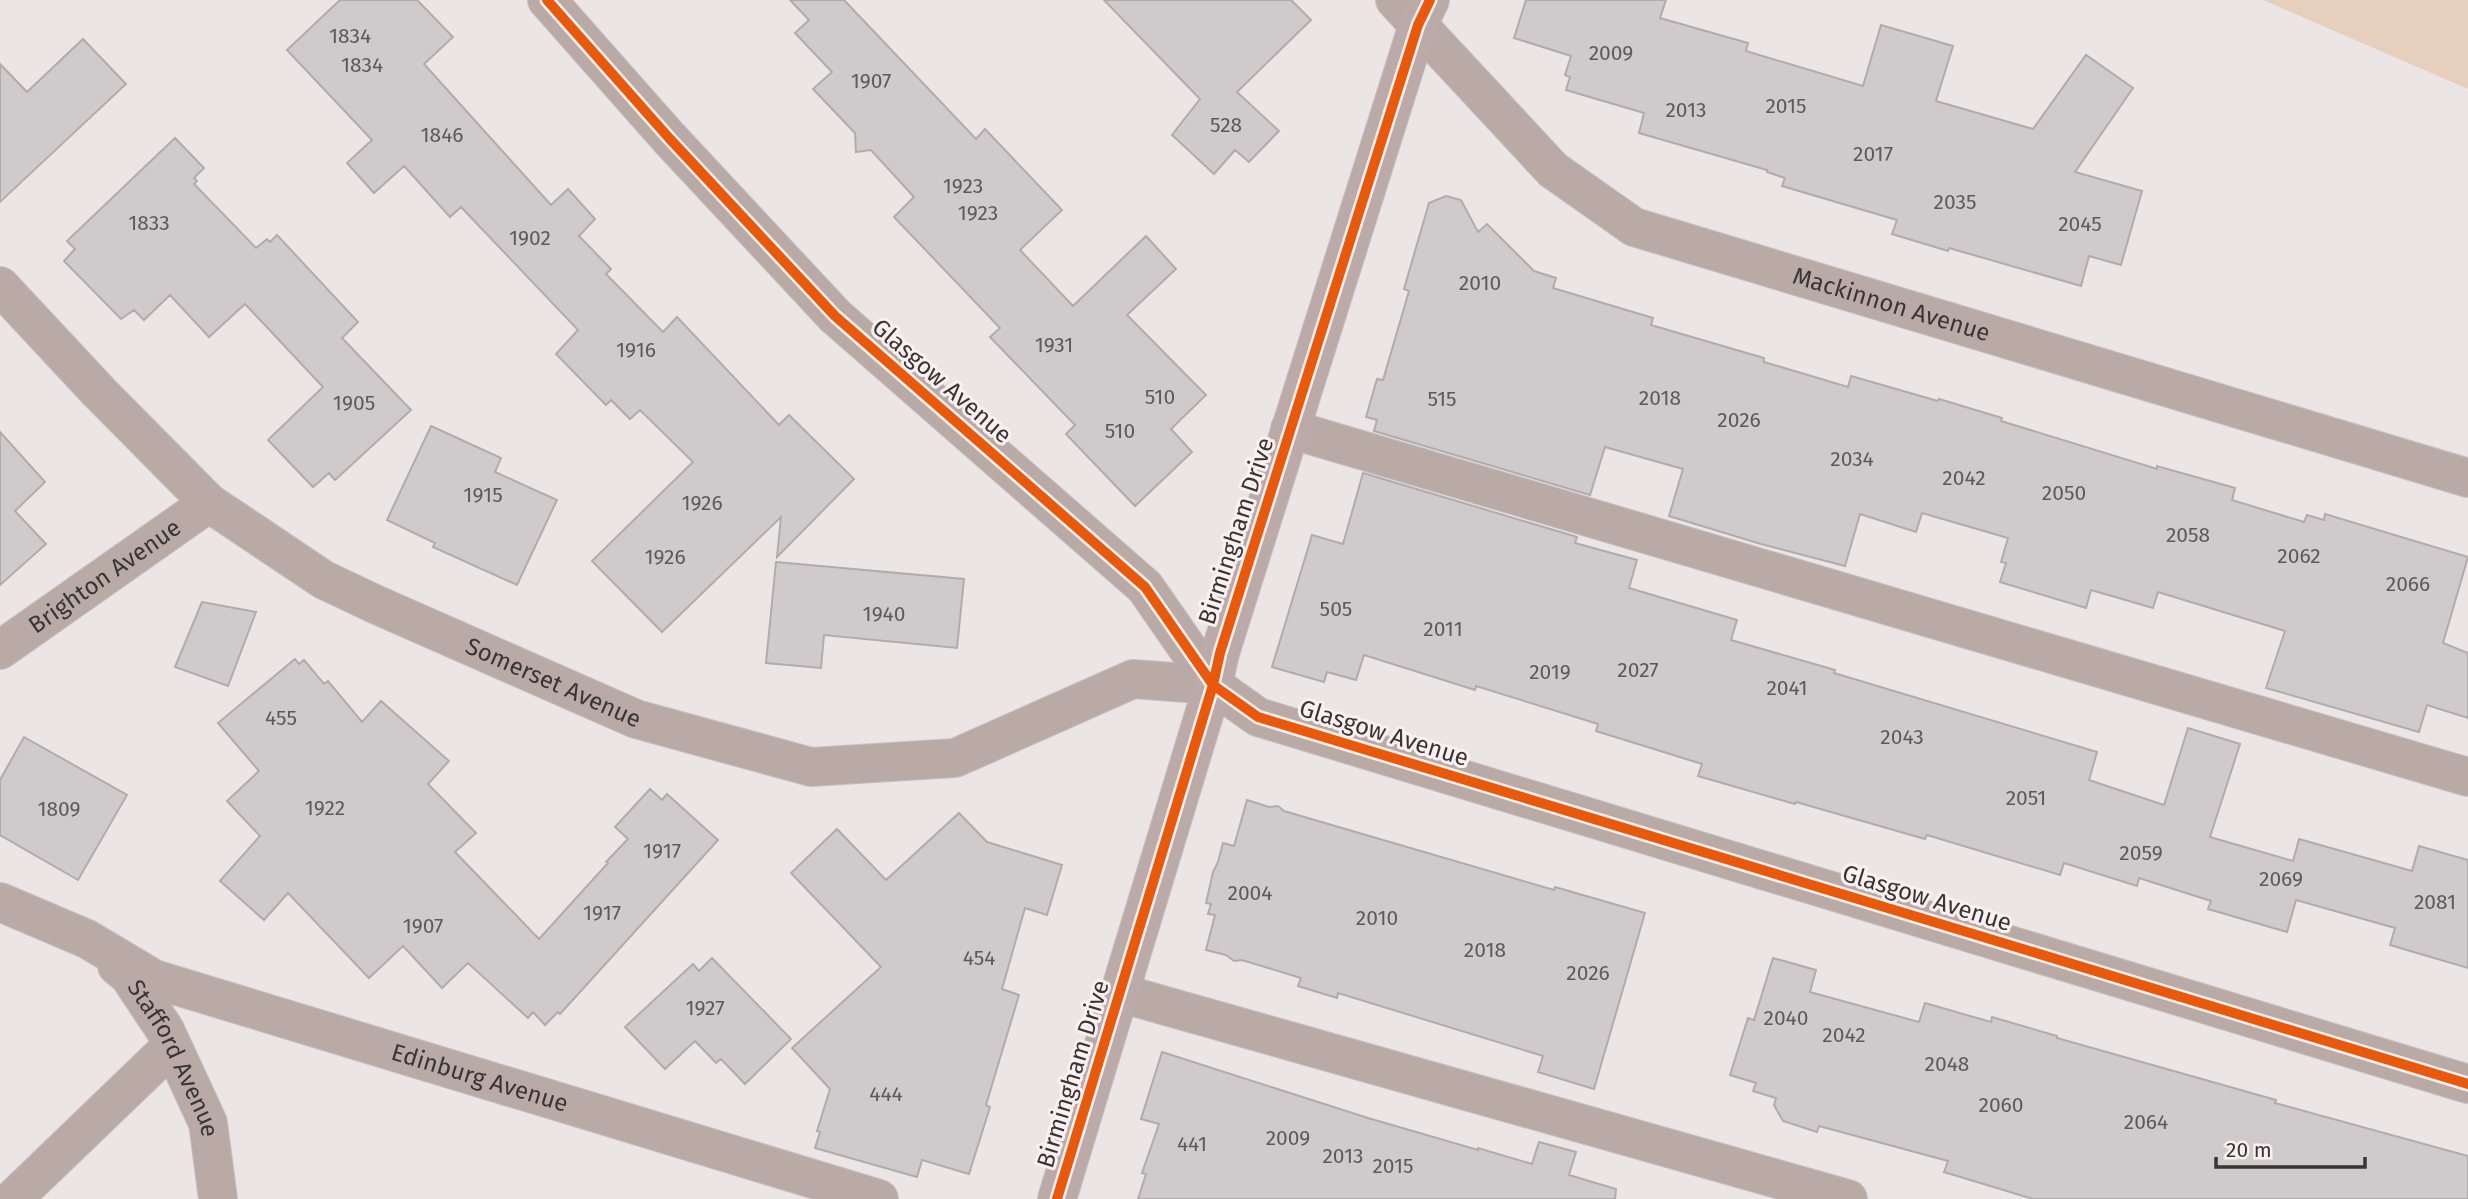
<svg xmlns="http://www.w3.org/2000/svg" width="2468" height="1199" viewBox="0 0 2468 1199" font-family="'Fira Sans',sans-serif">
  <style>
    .green { fill: #e7cfbd }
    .building { fill: #cfcbcc; stroke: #b0acad; stroke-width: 2 }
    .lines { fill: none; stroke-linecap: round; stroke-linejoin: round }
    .minor-casing { stroke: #c6c3c3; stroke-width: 40 }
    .major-casing { stroke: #c6c3c3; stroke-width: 40 }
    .minor { stroke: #baaaa6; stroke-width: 38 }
    .major { stroke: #bbaaa8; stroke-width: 38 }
    .cycleway-casing { stroke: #faf0f2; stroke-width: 15 }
    .cycleway { stroke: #e8590c; stroke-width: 10 }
    .labels { text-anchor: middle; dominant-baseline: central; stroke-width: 6; stroke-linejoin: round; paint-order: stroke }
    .number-label { font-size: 21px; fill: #5e5a5b }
    .street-label { font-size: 24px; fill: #383535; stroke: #faf0f2 }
  </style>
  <rect width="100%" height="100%" fill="#ebe5e6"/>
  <path class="green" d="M2263,0H2468V89Z"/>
  <path class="building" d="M340,0H417L453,37L424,64L551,205L568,189L595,219L579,236L611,269L606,274L663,332L677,317L779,425L789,415L854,479L777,557L781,517L662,632L592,561L693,462L640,410L630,419L611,400L606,405L556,354L578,330L461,207L450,217L404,166L374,193L347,163L372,140L287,50Z
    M790,0H844L976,139L985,129L1062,210L1020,250L1073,306L1146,236L1176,269L1127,315L1206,395L1171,429L1192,452L1135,506L1066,434L1075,425L990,337L1000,328L894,217L914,197L871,150L856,152L855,133L813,89L832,72L795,33L809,20Z
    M1104,0H1291L1311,20L1237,92L1279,131L1249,162L1235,150L1214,174L1172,135L1200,99Z
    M1526,0H1666L1660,18L1748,43L1746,51L1863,86L1881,25L1953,46L1936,101L2033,129L2086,55L2133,88L2075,172L2142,191L2121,265L2089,256L2081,286L1949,248L1948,251L1892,234L1897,220L1782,186L1785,178L1767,172V170L1639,133L1644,113L1566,90L1570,77L1565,75L1571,56L1514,38Z
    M83,39L126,84L0,202V64L27,92Z
    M175,138L204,168L194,178L197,181L194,184L256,248L267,239L270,242L277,235L358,322L342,338L411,410L335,480L329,473L313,487L268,440L323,387L245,304L209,337L170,295L144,320L134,310L121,319L64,261L75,249L67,241Z
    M1446,196L1461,200L1478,232L1487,224L1534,271L1556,278L1553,288L1653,318L1651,325L1764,358V362L1848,387L1851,376L1938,401L1939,399L2002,418L2001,421L2157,469V466L2235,488L2232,500L2304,522L2307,515L2324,520L2325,514L2468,557L2443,643L2468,653V718L2427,705L2419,732L2266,688L2285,631L2158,592L2153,608L2091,590L2086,608L2000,582L2006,563L2001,562L2008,538L1922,513L1916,532L1860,514L1845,566L1761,544L1669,516L1683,469L1605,447L1590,495L1374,431L1377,420L1366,417L1377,379L1383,380L1409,291L1404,289L1429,203Z
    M431,426L501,458L495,472L557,500L517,585L433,547L435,543L387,520Z
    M0,432L45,482L15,511L46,544L0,585Z
    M1363,473L1577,537L1575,543L1637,560L1629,588L1737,620L1731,640L1835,670L1834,673L2097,752L2089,780L2164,805L2188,728L2240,744L2210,837L2293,861L2299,839L2412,871L2419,846L2468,860V968L2390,945L2395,928L2296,900L2287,932L2208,909L2211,901L2139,878L2137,886L2064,863L2060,875L1927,835L1925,839L1796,802L1795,804L1698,776L1702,764L1596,731L1598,724L1476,686L1475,690L1364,655L1356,680L1327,672L1324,682L1272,667L1312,535L1343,544Z
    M776,562L964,579L957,648L824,635L821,668L766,663Z
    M202,602L256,612L228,686L175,667Z
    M295,659L299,664L304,660L324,684L328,681L362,722L381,701L449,761L428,784L476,833L455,852L539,939L608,863L606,862L628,839L615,827L650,789L662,800L667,794L718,840L560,1014L558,1012L545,1025L533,1012L528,1018L468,963L442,988L403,946L369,978L288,893L264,920L220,881L260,836L227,801L259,771L218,723Z
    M24,737L127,795L78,880L0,835V780Z
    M1247,800L1269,807L1278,806L1284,811L1554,890L1555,887L1645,913L1594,1089L1538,1072L1543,1056L1338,993L1337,998L1298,986L1301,978L1242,960L1234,961L1226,955L1206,950L1215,915L1208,914L1211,904L1206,903L1213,872L1218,862L1223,843L1234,846Z
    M959,813L987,842L1062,865L1047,915L1025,908L1002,989L1019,995L986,1105L990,1107L969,1174L922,1160L917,1177L815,1148L820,1132L817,1131L830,1089L792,1048L881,967L791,873L837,829L886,880Z
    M712,958L791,1039L745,1084L721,1059L716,1063L695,1041L665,1069L625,1027L693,964L699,971Z
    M1773,958L1816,970L1810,992L1919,1022L1925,1003L1991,1022L1992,1017L2057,1036V1038L2276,1100L2275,1103L2468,1156V1199H2033L1944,1172L1948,1161L1819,1126L1817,1132L1783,1121L1774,1105L1776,1098L1753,1091L1756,1083L1730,1075L1748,1018L1754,1020Z
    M1162,1052L1368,1118L1478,1150V1148L1532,1164L1539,1142L1576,1152L1569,1175L1616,1189L1615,1199H1138L1146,1174L1142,1173L1159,1124L1141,1119Z"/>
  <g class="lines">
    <defs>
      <g id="minor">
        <path d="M547,0L669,138L835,316L1145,587L1213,685L1258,717L2468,1084"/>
        <path id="s1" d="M1395,0L1553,170L1634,227L2468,478"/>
        <path id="s2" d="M0,286L99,392L209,503L324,580L377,605L636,719L811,767L955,758L1133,679L1213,685"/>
        <path d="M1290,429L2468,777"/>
        <path id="s3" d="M0,650L209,503"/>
        <path id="s4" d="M0,902L87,939L154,979L879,1199"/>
        <path id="s5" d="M117,966L129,976L165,1030L208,1123L218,1199"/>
        <path d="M1120,993L1848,1199"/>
        <path d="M13,1199L172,1046"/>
      </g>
      <path id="major" d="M1057,1199L1213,685L1220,653L1418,25L1430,0"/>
    </defs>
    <use href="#minor" class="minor-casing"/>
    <use href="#major" class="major-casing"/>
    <use href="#minor" class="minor"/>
    <use href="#major" class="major"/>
    <defs>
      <path id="cycleway" d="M547,0L669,138L835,316L1145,587L1213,685L1258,717L2468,1084
        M1057,1199L1213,685L1220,653L1418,25L1430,0"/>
    </defs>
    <use href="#cycleway" class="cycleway-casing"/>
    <use href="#cycleway" class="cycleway"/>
  </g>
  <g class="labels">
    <g class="number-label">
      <text x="350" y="36">1834</text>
      <text x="1611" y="53">2009</text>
      <text x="362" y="65">1834</text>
      <text x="871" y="81">1907</text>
      <text x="1786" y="106">2015</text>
      <text x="1686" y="110">2013</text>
      <text x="1226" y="125">528</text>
      <text x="442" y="135">1846</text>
      <text x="1873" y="154">2017</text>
      <text x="963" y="186">1923</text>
      <text x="1955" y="202">2035</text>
      <text x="978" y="213">1923</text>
      <text x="149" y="223">1833</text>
      <text x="2080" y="224">2045</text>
      <text x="530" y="238">1902</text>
      <text x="1480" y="283">2010</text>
      <text x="1054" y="345">1931</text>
      <text x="636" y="350">1916</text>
      <text x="1160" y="397">510</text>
      <text x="1660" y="398">2018</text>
      <text x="1442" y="399">515</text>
      <text x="354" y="403">1905</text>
      <text x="1739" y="420">2026</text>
      <text x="1120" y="431">510</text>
      <text x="1852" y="459">2034</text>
      <text x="1964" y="478">2042</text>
      <text x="2064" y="493">2050</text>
      <text x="483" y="495">1915</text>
      <text x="702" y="503">1926</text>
      <text x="2188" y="535">2058</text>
      <text x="2299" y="556">2062</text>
      <text x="665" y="557">1926</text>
      <text x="2408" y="584">2066</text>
      <text x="1336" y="609">505</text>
      <text x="884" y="614">1940</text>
      <text x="1443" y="629">2011</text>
      <text x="1638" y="670">2027</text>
      <text x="1550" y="672">2019</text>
      <text x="1787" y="688">2041</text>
      <text x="281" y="718">455</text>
      <text x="1902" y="737">2043</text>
      <text x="2026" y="798">2051</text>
      <text x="325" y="808">1922</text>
      <text x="59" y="809">1809</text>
      <text x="662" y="851">1917</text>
      <text x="2141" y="853">2059</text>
      <text x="2281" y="879">2069</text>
      <text x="1250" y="893">2004</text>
      <text x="2435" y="902">2081</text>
      <text x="602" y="913">1917</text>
      <text x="1377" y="918">2010</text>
      <text x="423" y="926">1907</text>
      <text x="1485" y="950">2018</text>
      <text x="979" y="958">454</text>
      <text x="1588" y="973">2026</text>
      <text x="705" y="1008">1927</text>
      <text x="1786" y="1018">2040</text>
      <text x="1844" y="1035">2042</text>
      <text x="1947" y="1064">2048</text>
      <text x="886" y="1094">444</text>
      <text x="2001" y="1105">2060</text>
      <text x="2146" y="1122">2064</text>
      <text x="1288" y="1138">2009</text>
      <text x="1192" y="1144">441</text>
      <text x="1343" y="1156">2013</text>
      <text x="1393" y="1166">2015</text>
    </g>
    <g class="street-label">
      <text stroke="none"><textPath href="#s1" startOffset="600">Mackinnon Avenue</textPath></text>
      <text transform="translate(942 381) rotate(41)">Glasgow Avenue</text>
      <text transform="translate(1236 531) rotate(-72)">Birmingham Drive</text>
      <text stroke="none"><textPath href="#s3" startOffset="128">Brighton Avenue</textPath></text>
      <text stroke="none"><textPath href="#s2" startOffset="691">Somerset Avenue</textPath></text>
      <text transform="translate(1384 733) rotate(17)">Glasgow Avenue</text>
      <text transform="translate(1927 898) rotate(17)">Glasgow Avenue</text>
      <text stroke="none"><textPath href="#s5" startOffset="110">Stafford Avenue</textPath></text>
      <text transform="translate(1073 1074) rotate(-73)">Birmingham Drive</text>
      <text stroke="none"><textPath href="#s4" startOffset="513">Edinburg Avenue</textPath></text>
    </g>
  </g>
  <path d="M2216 1157v10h149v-10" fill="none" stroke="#383535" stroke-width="3.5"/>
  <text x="2226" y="1157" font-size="21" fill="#383535" stroke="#faf0f2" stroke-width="5" paint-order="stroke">20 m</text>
</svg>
